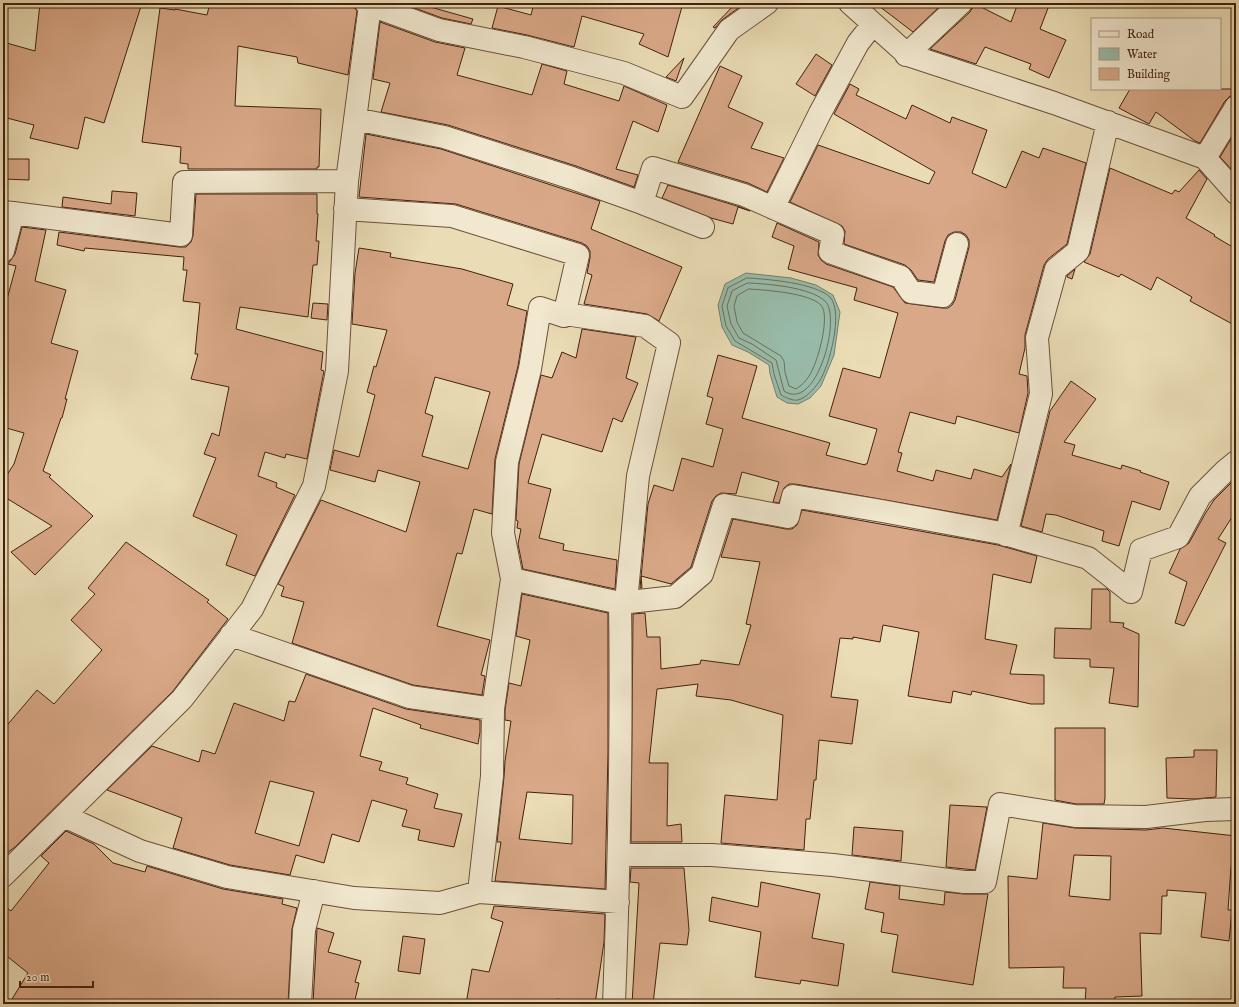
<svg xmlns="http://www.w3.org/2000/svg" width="1239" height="1007" viewBox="0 0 1239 1007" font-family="'IM FELL English',serif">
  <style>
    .water { fill: #98bcaa; stroke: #767e6c }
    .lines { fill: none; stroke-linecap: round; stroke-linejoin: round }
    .shore { stroke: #6e6e5c; stroke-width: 1 }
    .building { fill: #d9a888; stroke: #43210f; fill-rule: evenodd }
    .street-casing { stroke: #6d5038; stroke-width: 24 }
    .street { stroke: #f1e8cf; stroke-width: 22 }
  </style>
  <rect width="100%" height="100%" fill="#eadcb5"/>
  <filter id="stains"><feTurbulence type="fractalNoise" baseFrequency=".005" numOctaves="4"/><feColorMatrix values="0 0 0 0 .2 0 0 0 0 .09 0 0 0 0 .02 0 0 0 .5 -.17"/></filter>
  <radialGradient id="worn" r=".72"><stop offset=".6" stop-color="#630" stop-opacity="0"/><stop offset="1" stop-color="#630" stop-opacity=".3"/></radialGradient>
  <path class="water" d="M746,273L791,278L816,285L833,295L840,312L834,355L821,386L810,398L798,404L787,403L777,397L770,374L769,365L748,352L732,345L722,327L718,305L725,284Z"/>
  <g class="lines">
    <path class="shore" d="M747,278C767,279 815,283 830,297C844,312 829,367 819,382C814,389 806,398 798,400C792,401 785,397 781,395L774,374L772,363L735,341L726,326L722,306L728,288Z
      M748,283C769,284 809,287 825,301C842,316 817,413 784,391L776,360L752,344L739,338L731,324L727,306L732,291Z
      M749,289C766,290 809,293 821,305C831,316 817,365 809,376C806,381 801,386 796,389L789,386L785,372L784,361L781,356L743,333L737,322L734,306L737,296Z"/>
  </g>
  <path class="building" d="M40,3H142L104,123L85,117L78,149L30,138L34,125L3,117V42L35,51Z
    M210,3H337L355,8L357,11L348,75L298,63L297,57L238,46L235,106L321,109L319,167H317V169H188V164L180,163L181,147L142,142L160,8L175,10V9L207,15Z
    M401,3H416L473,19L471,24L442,18Z
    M534,3H683L668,57L639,44L644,34L582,16L574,47L527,35L492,28L498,6L531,15Z
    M736,3H745L722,20L715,28L713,27Z
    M875,3H943L913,32Z
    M973,3L1011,22L1018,3H1050L1040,29L1066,40L1049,78L1029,69L1031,64L985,47L976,64L930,49L970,12L973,7Z
    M380,22L435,42L465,48L457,75L532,95L542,64L567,71L564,84L619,101L624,86L667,105L658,132L633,121L616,169L638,175L634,187L576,166L448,125L381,112L390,83L373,79Z
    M816,54L832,65L815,96L796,84Z
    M684,58L676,81L666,77Z
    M720,66L742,76L728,107L763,123L751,148L784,158L767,192L748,183L678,162Z
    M850,84L859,89L856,95L906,119L912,105L950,123L952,117L987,130L972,173L1006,188L1022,151L1039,158L1043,148L1086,163L1067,244L1048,259L1044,265L1025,335V348L1019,374L1027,376L1028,393L1019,433L957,416L955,424L910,412L898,452L902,453L897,471L933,481L936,470L971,479L974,469L1002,477L1011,464L997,520L795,484H789L784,488L779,503L773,502L779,482L742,472L736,494L721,493L716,496L712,501L691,567L671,584L641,576L642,588H640L648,504L654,485L673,491L682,458L713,467L723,429L706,424L713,398L707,396L718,355L757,366L742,418L830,443L826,455L865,465V464H867L877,429L829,416L843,368L880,378L898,313L854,300L857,288L788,269L794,246L772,237L777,223L819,242L818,255L821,260L826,264L893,287L905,303L942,308H948L952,305L955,300L969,247V240L966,235L961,232H954L948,235L945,241L934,282L918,280L911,270L905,265L844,244L845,231L842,226L790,202L818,145L929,184L935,172L834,114Z
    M1130,89H1236V95L1230,96L1225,101L1200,143L1195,141L1156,112L1149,124L1119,108Z
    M1236,131V174L1220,157Z
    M366,134L441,149L600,201L591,229L682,267L659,321L647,314L584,304L592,275L587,273L590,258V251L587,246L582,243L456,204L359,197Z
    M3,159H29V180L3,179Z
    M1110,168L1172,194L1175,190L1179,192L1199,170L1207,179L1186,218L1215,235L1214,236L1236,249V326L1190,301L1192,297L1157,277L1151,290L1121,274L1119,277L1084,262L1090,254Z
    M668,185L740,207L750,211L738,207L733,224L711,218L662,198Z
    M112,191L137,193L135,216L62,207L63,197L111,204Z
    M196,194H317V214H318L316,241H319L317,265H313L308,317L240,307L236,329L323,352L321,370L324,371L307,459L286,454L285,458L265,452L258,476L277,483L276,487L295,495L255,576L226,565L237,535L193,516L216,458L204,454L212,433L219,436L229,387L191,379L198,354H195L200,303L183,301L187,270H183L184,257L85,248L84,251L57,245L59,232L179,247H186L191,242L193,236Z
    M22,227L46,230L35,281L66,290L51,343L78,351L65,399H67L62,418H61L43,471L51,475L49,477L93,516L35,575L11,552L52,526L3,496V481L14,464L24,433L3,427V314L16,266L8,264L15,254Z
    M359,248L391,253L390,257L462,269L513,284L507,305L527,311L518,366L495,459L492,514L474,509L462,554L457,553L437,626L490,640L481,675L485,676L482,695L413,685L292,643L304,602L281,596L284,587L278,584L321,500L406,532L420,482L378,470L375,482L330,470L334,450L359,457L375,395L367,392L374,366L376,367L387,330L352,324L355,273ZM435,377L490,392L468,469L422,456L433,416L425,413Z
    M1075,269L1072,279L1067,277V276Z
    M313,303L328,304L327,320L311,318Z
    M582,329L636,337L626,378L638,383L622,422L613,418L602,452L542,434L528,483L551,489L539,538L564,544L563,550L617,560L615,589L523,569L518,544L521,529L517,528L518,521L516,520L519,464L541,375L552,378L562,352L576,358Z
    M1071,381L1096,399L1064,442L1075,445L1072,455L1121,469L1122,465L1141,471L1140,472L1169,482L1160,510L1132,501L1119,546L1102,541L1104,531L1056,515L1046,514L1042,532L1021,526L1050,411Z
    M1236,478V511L1218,539L1226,543L1184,626L1175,623L1187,582L1169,573L1180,549L1189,543L1205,514L1214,500Z
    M802,510L998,545L1037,556L1031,583L993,574L985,639L1017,645L1010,674L1044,675V704H1031L972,691L971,695L953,691L951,703L908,696L919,632L883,625L880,642L853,637V639L840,638L831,697L858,700L852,744L819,740L816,780H814L810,819H806L804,850L721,843L725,795L777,800L783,715L731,700L696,696L698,684L657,689L649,763H668L667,826L681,824L682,842H631L633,614L645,613L647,637H660L661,669L700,664L701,660L739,665L751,625L746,624L760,562L721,557L733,519L786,529H792L797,525Z
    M126,542L209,600L207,602L228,619L173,691L15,847L3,856V730L37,690L54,704L102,650L71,620L95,594L88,588Z
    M1092,589H1107L1110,592V622L1124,623L1123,627L1139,634L1138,707L1109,703L1114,668L1090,667V659L1054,658L1055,628L1091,629Z
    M522,594L608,613V753L605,889L495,881L501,842H497L504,777L505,761L511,721L505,720V710L509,683L521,686L530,640L516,636ZM527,792L573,795L572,844L519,839Z
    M306,674L406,709L480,720V732L478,744L420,728L421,725L373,708L360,756L382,762L379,770L408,778L406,784L438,794L434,808L462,814L454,847L418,840L420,830L402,826L407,810L372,800L359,842L332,834L324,863L296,855L290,875L230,865L173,848L182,818L107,790L152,746L199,762L202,750L215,754L234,703L284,721L289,701L295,702ZM270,781L314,792L299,846L255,833Z
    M1055,728H1105V798L1104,804H1076L1055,800Z
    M1194,750H1217L1216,797L1195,799L1167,798L1166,758L1194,757Z
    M950,805L987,807L975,870L946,867Z
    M1043,823L1075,828L1146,830L1163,828L1236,836V867H1231L1228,910H1232L1229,941L1201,937L1206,893L1167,890V896H1162L1161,934L1140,933L1142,996L1115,997L1114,1004H1085L1086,988H1063L1064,967L1009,968L1008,876L1037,879ZM1074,855L1111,856L1110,900L1069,896Z
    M854,827L903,831L901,861L852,855Z
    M66,831L94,844L113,863L145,872L147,866L223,889L283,899L282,904L297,908L292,929L288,1004H9L28,973L3,953V905L11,911L49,863L41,856Z
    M631,868H684L689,930L687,945L660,943L653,1004H632L639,883L630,882Z
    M761,882L820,894L812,938L844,944L838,986L801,980L800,984L755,977L761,932L709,921L712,897L758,907Z
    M870,882L900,886L899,899L944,905L945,892L964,894H988L973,985L892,972L898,935L881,932L884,913L865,909Z
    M494,906L605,914L604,942L595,1004L557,999V1004H466L472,969L489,972L503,922L491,918Z
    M317,928L334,933L328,952L361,961L355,982L359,983L354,1004H313Z
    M403,936L425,939L420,974L398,971Z"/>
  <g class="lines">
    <defs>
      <path id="street" d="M850,3L908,55L1054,103L1205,158L1236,193
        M370,5L439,30L524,47L624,73L682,97L729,30L767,3
        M906,55L961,3
        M355,119L444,137L572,178L642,203L703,227
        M1205,158L1236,107
        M642,203L653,168L744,195L833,234L830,252L901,277L911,292L943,296L957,244
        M773,208L820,113L858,43L873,24
        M345,209L452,216L578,255L564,316L540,308L530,369L507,462L503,533L512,579L620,603C622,737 619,870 614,1004
        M3,212L13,213L3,251
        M13,213L181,235L184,182L347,181
        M565,314L645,326L669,343L638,476L626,602
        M1006,535L1041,394L1037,338L1056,269L1078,251L1108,122
        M620,603L675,597L702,574L724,505L788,517L793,496L882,511L1001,533L1088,558L1131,592L1141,550L1178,537L1200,496L1225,471L1236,462
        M231,635L410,697L493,709
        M64,816L140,851L227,877L354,898L440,903L479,892L618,902
        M619,855H712L833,865L964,882H985L1000,804L1075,816L1146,817L1205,810L1236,809
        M3,876L182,699L252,609L314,486L337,371L347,181L370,5L366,3
        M479,892L492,776L493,709L512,579
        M300,1004L304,930L314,891"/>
    </defs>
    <use href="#street" class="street-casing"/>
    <use href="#street" class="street"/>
  </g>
  <rect width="1239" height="1007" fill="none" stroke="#eadcb5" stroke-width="16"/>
  <rect x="4" y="4" width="1231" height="999" fill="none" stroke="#43210f" stroke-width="2"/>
  <rect x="8" y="8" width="1223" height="991" fill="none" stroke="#43210f"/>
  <rect x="1091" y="18" width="130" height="72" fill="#f1e8cf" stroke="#ab9882"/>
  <rect x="1099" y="31" width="20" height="6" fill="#f1e8cf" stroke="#ab9882"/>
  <text x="1127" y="38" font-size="12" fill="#43210f">Road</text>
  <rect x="1099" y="48" width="20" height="12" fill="#98bcaa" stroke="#ab9882"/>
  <text x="1127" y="58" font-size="12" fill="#43210f">Water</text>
  <rect x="1099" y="68" width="20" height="12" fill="#d9a888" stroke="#ab9882"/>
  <text x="1127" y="78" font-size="12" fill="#43210f">Building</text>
  <path d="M20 981v6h73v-6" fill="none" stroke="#43210f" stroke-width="2"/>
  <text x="26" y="981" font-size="12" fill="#43210f" stroke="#f1e8cf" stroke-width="3" paint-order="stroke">20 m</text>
  <rect width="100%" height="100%" filter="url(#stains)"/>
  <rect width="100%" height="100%" fill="url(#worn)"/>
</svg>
